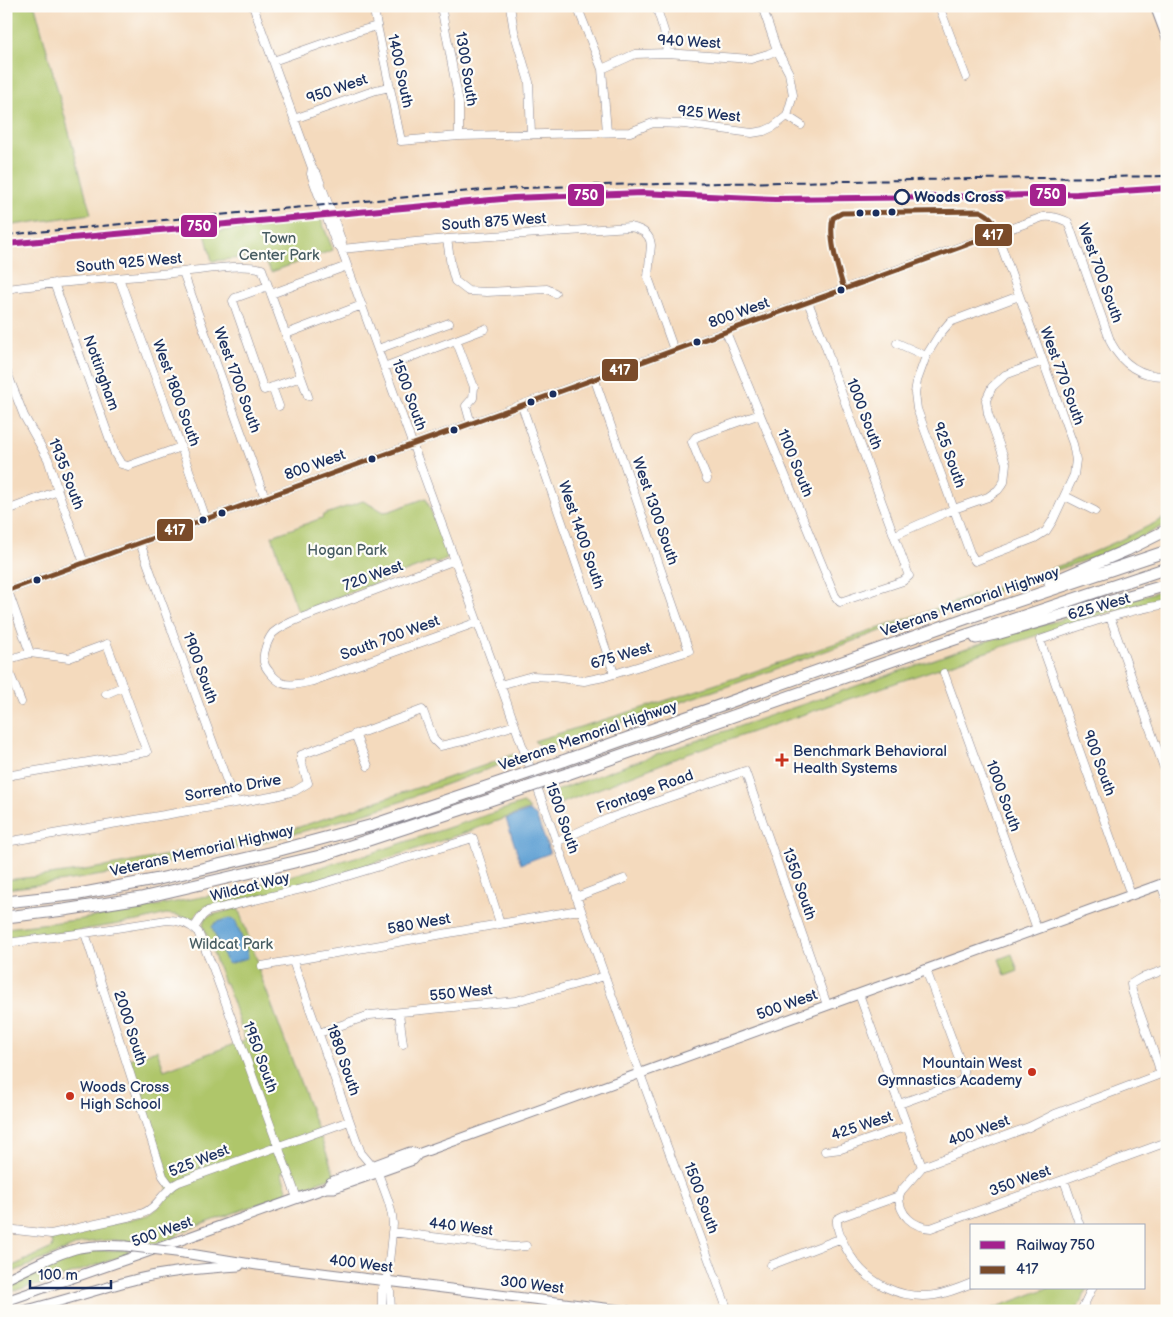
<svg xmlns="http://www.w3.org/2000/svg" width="1173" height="1317" viewBox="0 0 1173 1317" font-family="'Balsamiq Sans',sans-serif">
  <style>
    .green { fill: #afc66b; stroke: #657a64 }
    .water { fill: #61a1d4; stroke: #3e6899 }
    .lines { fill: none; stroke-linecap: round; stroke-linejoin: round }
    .minor-casing { stroke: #88848e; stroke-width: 9 }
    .major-casing { stroke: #88848e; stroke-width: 11 }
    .highway-casing { stroke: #88848e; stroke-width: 13 }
    .minor { stroke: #fff; stroke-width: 8 }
    .major { stroke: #fff; stroke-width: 9 }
    .highway { stroke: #fff; stroke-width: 11 }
    .rail { stroke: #1b2f5e; stroke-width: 2; stroke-dasharray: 8 4; stroke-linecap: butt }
    .major-bridge-casing { stroke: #88848e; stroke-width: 11; stroke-linecap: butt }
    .highway-bridge-casing { stroke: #88848e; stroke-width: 13; stroke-linecap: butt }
    .major-bridge { stroke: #fff; stroke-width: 9 }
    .highway-bridge { stroke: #fff; stroke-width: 11 }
    .bus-1-casing { stroke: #fdfcf7; stroke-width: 9 }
    .bus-1 { stroke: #7a4b2a; stroke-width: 5 }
    .rail-1-casing { stroke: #fdfcf7; stroke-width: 10 }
    .rail-1 { stroke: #a4228e; stroke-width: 6 }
    .stop-dot { fill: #fdfcf7; stroke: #1b2f5e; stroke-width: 2.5 }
    .bus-dot { fill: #1b2f5e; stroke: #fdfcf7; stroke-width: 2 }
    .poi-dot { fill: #c8321e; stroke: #fdfcf7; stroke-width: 2 }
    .labels { text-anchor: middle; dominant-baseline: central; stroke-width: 4.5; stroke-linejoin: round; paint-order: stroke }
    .street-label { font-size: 15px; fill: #1b2f5e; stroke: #fdfcf7 }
    .stop-label { font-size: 15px; font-weight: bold; fill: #1b2f5e; stroke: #fdfcf7; text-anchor: start }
    .park-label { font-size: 15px; fill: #475c62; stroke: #fdfcf7 }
    .poi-label { font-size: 15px; fill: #1b2f5e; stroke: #fdfcf7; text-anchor: start }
    .line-badge { stroke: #fdfcf7; stroke-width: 2 }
    .badge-label { font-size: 14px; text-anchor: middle; font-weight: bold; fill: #fff }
  </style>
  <rect width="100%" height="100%" fill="#fdfcf7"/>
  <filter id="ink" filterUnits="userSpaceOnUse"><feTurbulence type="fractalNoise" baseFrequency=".02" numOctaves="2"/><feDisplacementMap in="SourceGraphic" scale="10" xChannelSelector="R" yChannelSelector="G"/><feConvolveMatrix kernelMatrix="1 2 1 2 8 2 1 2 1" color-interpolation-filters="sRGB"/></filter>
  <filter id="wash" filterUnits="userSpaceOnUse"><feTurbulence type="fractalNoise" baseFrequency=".0096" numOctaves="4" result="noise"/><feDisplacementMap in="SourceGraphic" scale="20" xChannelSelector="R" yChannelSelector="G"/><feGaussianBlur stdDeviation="1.12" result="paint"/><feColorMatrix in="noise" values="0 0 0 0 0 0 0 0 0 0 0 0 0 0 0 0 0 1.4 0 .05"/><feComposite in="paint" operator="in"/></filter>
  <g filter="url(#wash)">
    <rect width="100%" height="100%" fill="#f4dabd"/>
    <path class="green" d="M6,6H35L91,214L6,226Z
      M321,220L333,250L271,272C264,251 230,260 212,261L205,233Z
      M426,498L448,555L447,559L435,564L434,561L298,612L272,536L322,518L323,515L363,501L384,512L390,511Z
      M1167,517V524L1120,548L1106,553L878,632L740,682L619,723L544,750L534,741L649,706L747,674L1070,562L1118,541Z
      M1167,589V599L1123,608L1096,616L974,656L682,756L557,805L553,792L627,765L990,640Z
      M514,754L516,758L507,762L406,799V800C275,844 142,872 6,889V880C99,871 190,852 280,829L287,831L486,765Z
      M523,803L530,809L461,834L368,865L280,891L225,903L206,906L198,912L194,918L191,919L176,915L166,914L143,920L82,930L6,939V928L76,920L117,913L218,894L270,882L359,856L360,857Z
      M238,908L257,960H258L259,971L335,1176L299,1189L291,1169L281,1172L287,1189L286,1194L181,1232C164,1250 134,1241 113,1240C103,1240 92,1242 82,1243L6,1275V1269L52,1248L53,1243L50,1239L147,1216C164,1204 168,1200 168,1179L129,1059L157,1050L164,1070L245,1040L226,983H224L203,925L205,918L209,916Z
      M1012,954L1018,971L1005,976L999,959Z
      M87,1250H128L129,1254L39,1285L31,1286L6,1293V1283L67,1255Z
      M1048,1288H1088L1076,1311H986Z"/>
    <path class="water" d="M529,811L536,816L550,853L521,864L506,819Z
      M230,918L234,919L236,922L248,955L247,958L229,964L225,960L212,927L215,923Z"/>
  </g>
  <g filter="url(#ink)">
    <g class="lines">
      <defs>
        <path id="minor" d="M253,6L312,168L317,174L332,214L342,242L341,249L498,678L632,1052L728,1311
          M373,6L401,141L459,136L630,132L653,123L684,124L752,133L764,131L773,127L787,116
          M441,6L459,102V136
          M510,6L514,31L529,82L531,135
          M577,6L602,69L607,132
          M656,6L664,31L667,53
          M762,6L777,50L789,73L793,95L787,116
          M939,6L966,77
          M273,61L356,32L377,26
          M602,69L635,54L667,53L751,59L768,54L777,50
          M787,116L801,125
          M294,119L376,90L390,87
          M312,168L311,174L336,244L341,249
          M997,234L1073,444L1076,460L1074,475L1053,520L1046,531L1035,538L975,561L970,553L917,409L915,393L917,381L926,356L939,335L950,322L1019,296
          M447,239L451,266L455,281L468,291L487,292L547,289L555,293
          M341,249L447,239L630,227C641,229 650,233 651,245L648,277L674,350
          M183,272L265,498
          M119,278L181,447L206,519
          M54,283L115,454L121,464L128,466L181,447
          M268,286L235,298L233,301L264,390L301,377
          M6,289C65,281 123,278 182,272C203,270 242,263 262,269L308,396
          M271,294L347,266
          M726,332L835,596L840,602L903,581L909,576L832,367L826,347L808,302
          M286,334L362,305
          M456,340L474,387L473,398L466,406L471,424
          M897,343L926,356
          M378,349L449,323
          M384,367L485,329
          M6,370L24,416L48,459L58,491L84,563
          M272,387L279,406
          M522,406L614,673
          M707,479L692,442L696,437L760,414
          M1065,496L1095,511
          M6,507L10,509L58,491
          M895,535L954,509L988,497L998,490L1004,482L1006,463L988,414L986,400L992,387L1005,375L1043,361
          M140,543L235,803
          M455,560L301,618C291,622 281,626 273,633C268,639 262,654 264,662C265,669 276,680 282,683C290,687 304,683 313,681L478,622
          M6,591L1043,217C1053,216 1059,218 1068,222L1111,343C1123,365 1142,377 1167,376
          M8,591L30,653
          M1110,617L1167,776
          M6,660L30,653L69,658L107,644L147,752L6,776
          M6,664L21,702
          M944,673L1037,929
          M500,685L532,676L552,677L584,681L604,677L689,651L595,380
          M106,694L122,687
          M355,734L368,766
          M6,842L276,796L295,791L308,783L301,761V755L422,710L423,711L434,740L440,746L467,740L515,725
          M556,842L607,819L745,771L827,1005
          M1161,884L1167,901
          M1131,895L1040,640C1082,625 1123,611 1167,604
          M576,897L624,879
          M194,928L202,916L208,911L314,886L473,838L500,923
          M85,933L163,1176L171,1187
          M6,943L85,933L167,920C179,920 190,924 198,932L213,968L297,1198
          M293,961L361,1153L372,1166
          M262,966L573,911H581
          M859,994L922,1167
          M399,1013L403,1044
          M319,1033L370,1015L516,1001L605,976
          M899,1104L957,1083L964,1078L963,1069L926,970
          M825,1151L841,1149L907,1126
          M378,1173C384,1190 392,1206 393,1224L387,1281L390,1291L391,1311
          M1064,1180L1080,1226
          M899,1196C899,1215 913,1227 931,1228L1167,1142
          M6,1229L51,1234L141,1214C159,1208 162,1190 179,1182L349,1121
          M392,1232L513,1247L526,1246
          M771,1265L842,1238
          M972,1283C960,1288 948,1293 935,1295C901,1300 868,1284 850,1255C844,1245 836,1231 837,1219L843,1216L899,1196L901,1191L922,1167L1029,1127L1055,1114L1158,1075L1160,1073L1158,1064L1132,991L1131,984L1139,979L1167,969
          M382,1311V1289L387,1281
          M1081,1311L1092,1288"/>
        <path id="major" d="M1155,6L1167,38
          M1165,6L1167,11
          M326,1188L331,1182L372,1166L410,1152L418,1154
          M184,1253L257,1265L629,1311
          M6,1279C30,1268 54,1254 79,1248C94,1245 110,1245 126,1246
          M6,1301L139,1255L326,1188H334L413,1160L418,1154L1167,882
          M22,1311C61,1302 98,1289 137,1279C170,1271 205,1268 239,1266"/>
        <path id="highway" d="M1050,583L1127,550L1167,530
          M976,638L1000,633L1167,585
          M563,761L967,618L1167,551
          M567,774L931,647L1167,568
          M6,902L79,894L159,879L265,854L373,825L507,780
          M6,917L64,910L141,898L320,856L511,793"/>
      </defs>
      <use href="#minor" class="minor-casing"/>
      <use href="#major" class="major-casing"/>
      <use href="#highway" class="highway-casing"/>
      <use href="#minor" class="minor"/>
      <use href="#major" class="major"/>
      <use href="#highway" class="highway"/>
      <path class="rail" d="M6,235L482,190L597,185L1167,176"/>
      <defs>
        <path id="major-bridge" d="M126,1246L184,1253"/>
        <path id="highway-bridge" d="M507,780L563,761
          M511,793L567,774"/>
      </defs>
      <use href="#major-bridge" class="major-bridge-casing"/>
      <use href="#highway-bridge" class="highway-bridge-casing"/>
      <use href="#major-bridge" class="major-bridge"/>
      <use href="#highway-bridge" class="highway-bridge"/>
      <defs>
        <path id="bus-1" d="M6,591L997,234C994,221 993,217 980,211L842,213L833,218C828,237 838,270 844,289"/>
      </defs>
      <use href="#bus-1" class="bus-1-casing"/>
      <use href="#bus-1" class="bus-1"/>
      <defs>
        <path id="rail-1" d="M6,244L513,198L642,193L775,199L943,197L1077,194L1167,188"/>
      </defs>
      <use href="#rail-1" class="rail-1-casing"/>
      <use href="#rail-1" class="rail-1"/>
    </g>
  </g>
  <circle class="stop-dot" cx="902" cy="197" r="7"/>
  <g class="bus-dot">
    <circle cx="892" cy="212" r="4.5"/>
    <circle cx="860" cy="213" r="4.5"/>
    <circle cx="876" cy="213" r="4.5"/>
    <circle cx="841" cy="290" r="4.5"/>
    <circle cx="697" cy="342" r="4.5"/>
    <circle cx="553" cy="394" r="4.5"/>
    <circle cx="531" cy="402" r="4.5"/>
    <circle cx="454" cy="430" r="4.5"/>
    <circle cx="372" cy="459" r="4.5"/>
    <circle cx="222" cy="513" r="4.5"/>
    <circle cx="203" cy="520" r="4.5"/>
    <circle cx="37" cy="580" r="4.5"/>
  </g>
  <g class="poi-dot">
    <path d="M779.5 752.5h5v5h5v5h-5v5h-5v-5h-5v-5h5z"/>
    <circle cx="1032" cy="1072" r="5"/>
    <circle cx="70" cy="1096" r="5"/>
  </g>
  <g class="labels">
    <g class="street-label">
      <text transform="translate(689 42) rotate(3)">940 West</text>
      <text transform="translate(466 69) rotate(81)">1300 South</text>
      <text transform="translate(400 71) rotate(78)">1400 South</text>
      <text transform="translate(337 89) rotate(-19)">950 West</text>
      <text transform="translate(709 114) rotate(6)">925 West</text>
      <text transform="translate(494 222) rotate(-4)">South 875 West</text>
      <text transform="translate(129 263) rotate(-5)">South 925 West</text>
      <text transform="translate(1100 273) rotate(70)">West 700 South</text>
      <text transform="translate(739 313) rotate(-20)">800 West</text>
      <text transform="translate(101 373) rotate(70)">Nottingham</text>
      <text transform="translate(1062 376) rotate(70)">West 770 South</text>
      <text transform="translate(237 380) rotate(70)">West 1700 South</text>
      <text transform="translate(176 393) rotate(70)">West 1800 South</text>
      <text transform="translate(409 395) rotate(70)">1500 South</text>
      <text transform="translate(864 414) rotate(69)">1000 South</text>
      <text transform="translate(949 455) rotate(70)">925 South</text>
      <text transform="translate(795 463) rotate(68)">1100 South</text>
      <text transform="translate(315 465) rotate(-20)">800 West</text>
      <text transform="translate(66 474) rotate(69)">1935 South</text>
      <text transform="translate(655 511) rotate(71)">West 1300 South</text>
      <text transform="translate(581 535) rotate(71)">West 1400 South</text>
      <text transform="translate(373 576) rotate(-20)">720 West</text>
      <text transform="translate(970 602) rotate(-19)">Veterans Memorial Highway</text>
      <text transform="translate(1099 607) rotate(-16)">625 West</text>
      <text transform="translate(390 638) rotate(-20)">South 700 West</text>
      <text transform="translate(621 656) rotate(-16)">675 West</text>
      <text transform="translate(200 668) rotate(70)">1900 South</text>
      <text transform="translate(588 736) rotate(-19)">Veterans Memorial Highway</text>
      <text transform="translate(1099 763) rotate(70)">900 South</text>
      <text transform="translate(233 788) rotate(-10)">Sorrento Drive</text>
      <text transform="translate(645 792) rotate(-20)">Frontage Road</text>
      <text transform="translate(1003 796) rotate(70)">1000 South</text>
      <text transform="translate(562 818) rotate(71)">1500 South</text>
      <text transform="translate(202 851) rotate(-13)">Veterans Memorial Highway</text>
      <text transform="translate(799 884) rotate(71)">1350 South</text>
      <text transform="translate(250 887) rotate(-14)">Wildcat Way</text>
      <text transform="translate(419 924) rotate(-10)">580 West</text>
      <text transform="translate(461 993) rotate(-6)">550 West</text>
      <text transform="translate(787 1005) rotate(-20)">500 West</text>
      <text transform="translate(130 1028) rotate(72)">2000 South</text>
      <text transform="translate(260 1057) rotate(70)">1950 South</text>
      <text transform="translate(343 1060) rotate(71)">1880 South</text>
      <text transform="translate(862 1126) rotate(-18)">425 West</text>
      <text transform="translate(979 1131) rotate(-20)">400 West</text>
      <text transform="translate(199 1161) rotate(-22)">525 West</text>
      <text transform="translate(1020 1181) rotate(-20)">350 West</text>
      <text transform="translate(701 1198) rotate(70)">1500 South</text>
      <text transform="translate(461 1227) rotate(7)">440 West</text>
      <text transform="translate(162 1232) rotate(-20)">500 West</text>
      <text transform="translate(361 1264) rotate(7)">400 West</text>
      <text transform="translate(532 1285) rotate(7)">300 West</text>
    </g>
    <g class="stop-label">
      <text x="914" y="197">Woods Cross</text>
    </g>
    <g class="park-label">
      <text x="279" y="238">Town<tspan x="279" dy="17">Center Park</tspan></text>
      <text x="347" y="550">Hogan Park</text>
      <text x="231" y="944">Wildcat Park</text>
    </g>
    <g class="poi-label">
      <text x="793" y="751">Benchmark Behavioral<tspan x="793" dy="17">Health Systems</tspan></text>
      <text x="1022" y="1063" text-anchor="end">Mountain West<tspan x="1022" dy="17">Gymnastics Academy</tspan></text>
      <text x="80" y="1087">Woods Cross<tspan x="80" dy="17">High School</tspan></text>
    </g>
  </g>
  <g class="line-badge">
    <rect x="1029" y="183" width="38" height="24" rx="5" fill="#a4228e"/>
    <rect x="567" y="183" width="38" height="24" rx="5" fill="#a4228e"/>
    <rect x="180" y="214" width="38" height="24" rx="5" fill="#a4228e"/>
    <rect x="974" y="223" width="39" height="24" rx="5" fill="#7a4b2a"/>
    <rect x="601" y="358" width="38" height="24" rx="5" fill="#7a4b2a"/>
    <rect x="156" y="518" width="38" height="24" rx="5" fill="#7a4b2a"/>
  </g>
  <g class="badge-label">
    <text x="1048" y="199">750</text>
    <text x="586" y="200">750</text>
    <text x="199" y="231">750</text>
    <text x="993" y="240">417</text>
    <text x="620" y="375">417</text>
    <text x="175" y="535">417</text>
  </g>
  <rect width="1173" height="1317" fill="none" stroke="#fdfcf7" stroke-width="25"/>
  <rect x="970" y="1224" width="175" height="65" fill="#fdfcf7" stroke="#a3aaba"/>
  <rect x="980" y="1241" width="25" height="8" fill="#a4228e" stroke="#a3aaba"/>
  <text x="1016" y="1250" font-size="15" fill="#1b2f5e">Railway 750</text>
  <rect x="980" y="1266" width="25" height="8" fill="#7a4b2a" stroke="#a3aaba"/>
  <text x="1016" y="1274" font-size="15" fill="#1b2f5e">417</text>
  <path d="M30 1280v8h81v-8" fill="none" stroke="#1b2f5e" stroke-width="2.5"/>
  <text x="38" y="1280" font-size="15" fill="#1b2f5e" stroke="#fdfcf7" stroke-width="4" paint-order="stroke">100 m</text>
</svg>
